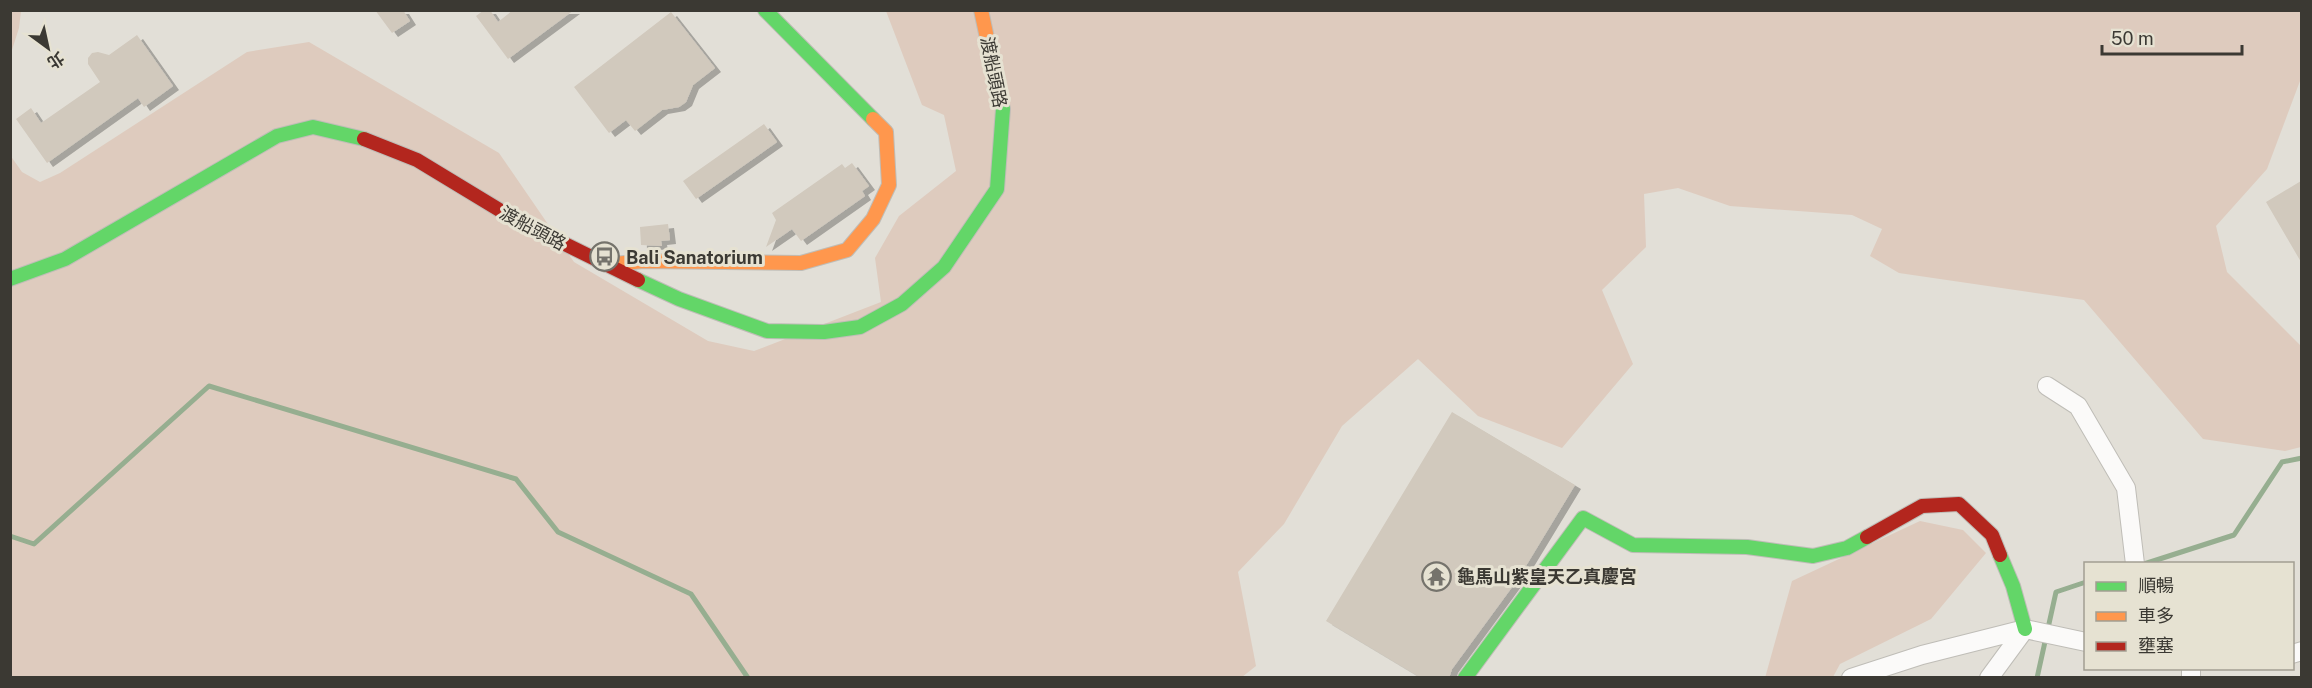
<svg xmlns="http://www.w3.org/2000/svg" width="2312" height="688" viewBox="0 0 2312 688" font-family="'Public Sans','Noto Sans TC',sans-serif">
  <style>
    .green { fill: #decbbe }
    .lines { fill: none; stroke-linecap: round; stroke-linejoin: round }
    .stream { stroke: #96ae90; stroke-width: 5 }
    .building { fill: #d1c9bd; filter: url(#shadow) }
    .street-casing { stroke: #bfbdb7; stroke-width: 20 }
    .fast-casing { stroke: #bfbdb7; stroke-width: 16 }
    .slow-casing { stroke: #bfbdb7; stroke-width: 16 }
    .jam-casing { stroke: #bfbdb7; stroke-width: 16 }
    .street { stroke: #fbfaf9; stroke-width: 18 }
    .fast { stroke: #63d668; stroke-width: 14 }
    .slow { stroke: #ff974d; stroke-width: 14 }
    .jam { stroke: #b3261e; stroke-width: 14 }
    .labels { text-anchor: middle; dominant-baseline: central; stroke-width: 6; stroke-linejoin: round; paint-order: stroke }
    .street-label { font-size: 18px; fill: #3b3933; stroke: #e6e2d2 }
    .poi-label { font-size: 18px; font-weight: bold; fill: #3b3933; stroke: #e6e2d2; text-anchor: start }
  </style>
  <defs>
    <filter id="shadow"><feDropShadow dx="6" dy="4" stdDeviation="0" flood-color="#0004"/></filter>
  </defs>
  <rect width="100%" height="100%" fill="#e2dfd7"/>
  <path class="green" d="M11,10L21,11L19,28L11,53Z
    M886,11H2301V82L2300,81L2267,169L2216,226L2227,272L2301,346V447L2285,451L2203,439L2084,300L1899,273L1870,256L1882,229L1852,215L1730,206L1678,188L1644,194L1646,247L1602,290L1633,364L1562,448L1478,416L1418,359L1342,426L1284,524L1238,572L1256,666L1242,677H11L10,155L22,172L40,182L60,173L247,52L309,42L499,153L574,262L708,341L754,351L881,302L875,258L899,216L956,171L944,115L922,105Z
    M1920,521L1963,530L1986,553L1931,619L1840,664L1833,677L1765,678L1792,581Z"/>
  <g class="lines">
    <path class="stream" d="M10,536L34,544L209,386L516,479L558,532L691,594L748,678
      M2144,564L2234,535L2282,462L2302,458
      M2037,678L2056,592L2086,582"/>
  </g>
  <path class="building" d="M375,10H403L410,21L392,33Z
    M484,10H490L498,22L513,10H574L508,59L476,16Z
    M671,12L715,68L693,85L686,102L679,107L662,110L635,131L626,120L609,133L574,87Z
    M137,35L173,86L144,107L138,98L47,163L16,119L31,108L41,123L100,82L88,64V58L92,53L98,52L109,55Z
    M764,124L777,142L696,199L683,181Z
    M852,163L869,186L862,191L865,196L801,241L792,229L766,247L776,220L772,213L842,164L845,168Z
    M2301,181V262L2266,202Z
    M668,224L670,240L661,241L662,246L641,245L640,227Z
    M1452,412L1575,485L1518,579L1452,669L1449,678H1421L1326,621Z"/>
  <g class="lines">
    <defs>
      <path id="street" d="M2047,386L2078,406L2126,488L2135,564
        M2292,654L2302,651
        M1851,678L1922,655L2025,629L2086,642
        M1989,678L2025,629
        M2191,678V668"/>
      <path id="fast" d="M765,10L873,119
        M10,279L65,259L277,136L313,127L364,139
        M638,280L679,299L767,331L824,332L860,327L902,304L944,267L997,189L1003,109L998,89
        M2000,555L2013,586L2025,629
        M1465,678L1583,518L1633,545L1747,547L1813,556L1847,548L1867,537"/>
      <path id="slow" d="M981,10L998,89
        M606,265L643,261L801,263L847,250L873,219L889,185L886,132L873,119"/>
      <path id="jam" d="M364,139L417,160L516,220L638,280
        M1867,537L1922,506L1959,504L1992,535L2000,555"/>
    </defs>
    <use href="#street" class="street-casing"/>
    <use href="#fast" class="fast-casing"/>
    <use href="#slow" class="slow-casing"/>
    <use href="#jam" class="jam-casing"/>
    <use href="#street" class="street"/>
    <use href="#fast" class="fast"/>
    <use href="#slow" class="slow"/>
    <use href="#jam" class="jam"/>
  </g>
  <defs>
    <symbol id="bus-ring" viewBox="-11 -11 22 22"><circle r="9.5" fill="#e6e2d2" stroke="#75736c" stroke-width="1.5"/><path d="M-5-6H5V4H4V6H2V4H-2V6H-4V4H-5ZM-3.5-4V0h7V-4ZM-3.5 1.2v1.5H-2V1.2ZM2 1.2v1.5H3.5V1.2Z" fill="#75736c"/></symbol>
    <symbol id="temple-ring" viewBox="-11 -11 22 22"><circle r="9.5" fill="#e6e2d2" stroke="#75736c" stroke-width="1.5"/><path d="M0-6L5-2H3V0L6.5 2.5H4V6H1.5V3h-3V6H-4V2.5H-6.5L-3 0V-2H-5Z" fill="#75736c"/></symbol>
  </defs>
  <g fill-rule="evenodd">
    <use href="#bus-ring" x="588" y="240" width="33" height="33"/>
    <use href="#temple-ring" x="1420" y="560" width="33" height="33"/>
  </g>
  <g class="labels">
    <g class="street-label">
      <text transform="translate(994 72) rotate(79)">渡船頭路</text>
      <text transform="translate(533 228) rotate(28)">渡船頭路</text>
    </g>
    <g class="poi-label">
      <text x="626" y="257">Bali Sanatorium</text>
      <text x="1457" y="576">龜馬山紫皇天乙真慶宮</text>
    </g>
  </g>
  <rect width="2312" height="688" fill="none" stroke="#3b3933" stroke-width="24"/>
  <rect x="2084" y="562" width="210" height="108" fill="#e6e2d2" stroke="#a29e92" stroke-width="1.5"/>
  <rect x="2096" y="582" width="30" height="9" fill="#63d668" stroke="#a29e92" stroke-width="1.5"/>
  <text x="2138" y="592" font-size="18" fill="#3b3933">順暢</text>
  <rect x="2096" y="612" width="30" height="9" fill="#ff974d" stroke="#a29e92" stroke-width="1.5"/>
  <text x="2138" y="622" font-size="18" fill="#3b3933">車多</text>
  <rect x="2096" y="642" width="30" height="9" fill="#b3261e" stroke="#a29e92" stroke-width="1.5"/>
  <text x="2138" y="652" font-size="18" fill="#3b3933">壅塞</text>
  <g transform="translate(48 48) rotate(147)" stroke="#e6e2d2" stroke-width="4.5" paint-order="stroke">
  <path d="M0-4.5L10 22L0 15L-10 22Z" fill="#3b3933"/>
  <text y="-9" font-size="16" font-weight="bold" text-anchor="middle" fill="#3b3933">北</text>
  </g>
  <path d="M2102 45v9h140v-9" fill="none" stroke="#3b3933" stroke-width="3"/>
  <text x="2111" y="45" font-size="18" fill="#3b3933" stroke="#e6e2d2" stroke-width="4.5" paint-order="stroke">50 m</text>
</svg>
